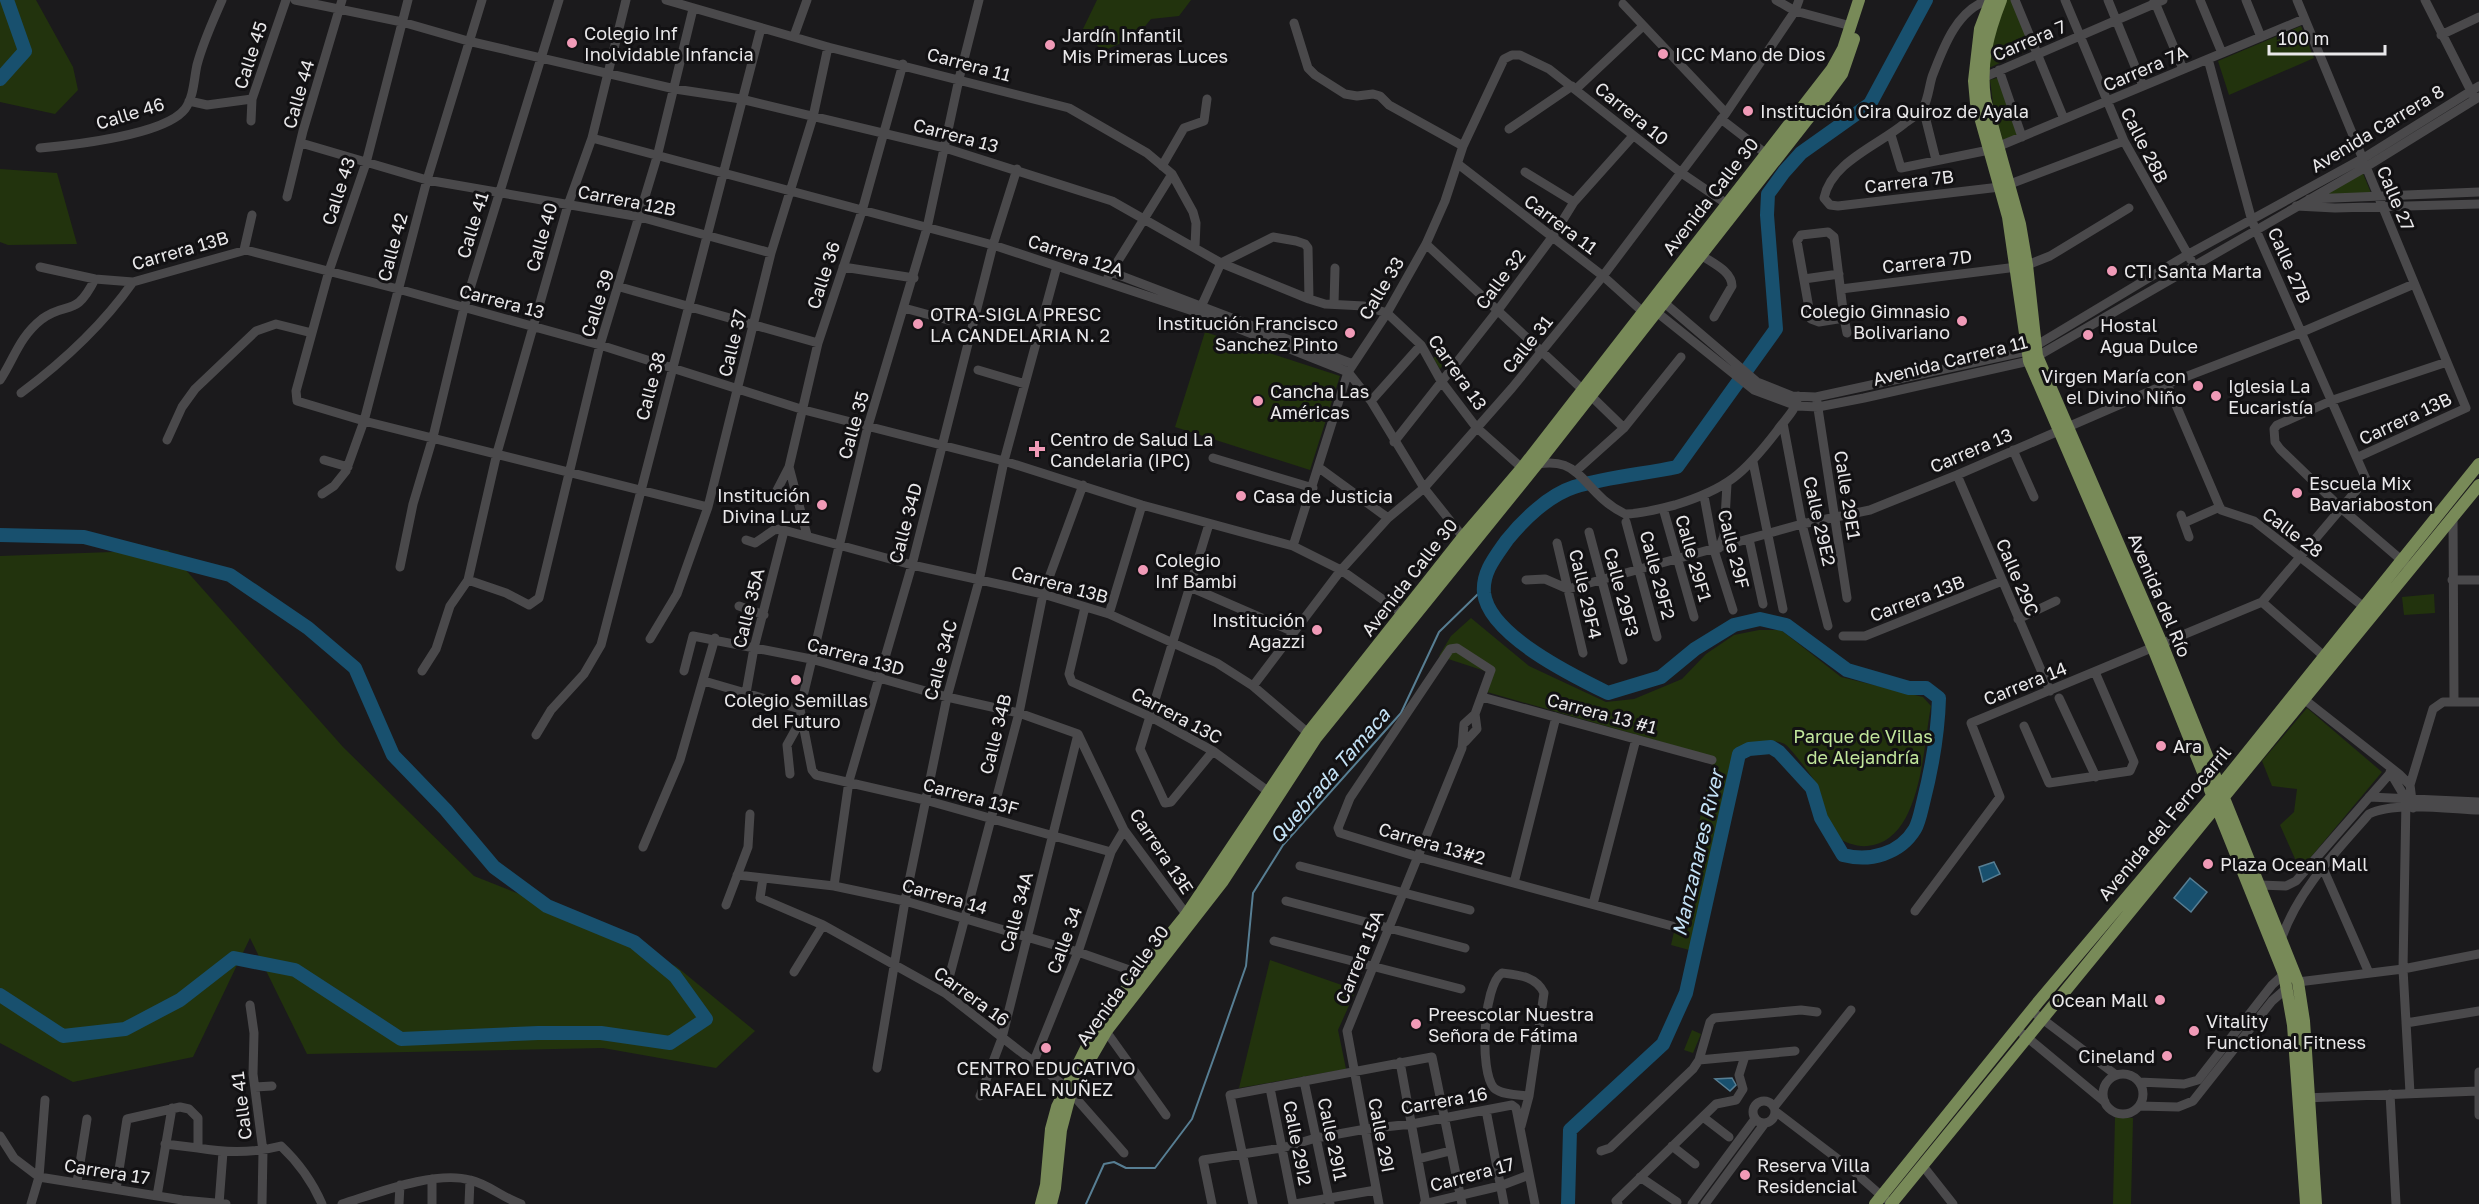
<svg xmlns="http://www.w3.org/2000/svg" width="2479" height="1204" viewBox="0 0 2479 1204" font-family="'Golos Text',sans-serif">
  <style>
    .green { fill: #22330d }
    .water { fill: #18506e; stroke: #577e93; stroke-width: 1.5 }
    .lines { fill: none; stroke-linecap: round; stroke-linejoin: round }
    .stream { stroke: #577e93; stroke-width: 2 }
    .river { stroke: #18506e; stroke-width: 14 }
    .minor { stroke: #4a494b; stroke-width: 9 }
    .major { stroke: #788a58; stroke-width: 12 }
    .poi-dot { fill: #f09ab7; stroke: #121113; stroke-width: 2 }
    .labels { text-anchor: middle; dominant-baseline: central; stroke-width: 6; stroke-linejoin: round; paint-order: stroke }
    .poi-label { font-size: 18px; fill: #e9e8ea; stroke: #121113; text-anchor: start }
    .street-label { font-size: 18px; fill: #e9e8ea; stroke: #121113 }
    .park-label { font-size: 18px; fill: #c1e69b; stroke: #121113 }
    .water-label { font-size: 20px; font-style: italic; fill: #c5e3f7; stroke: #121113 }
  </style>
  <rect width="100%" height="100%" fill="#1b1a1c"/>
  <path class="green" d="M0,0H36L73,67L78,90L55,114L0,102Z
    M1097,0H1191L1179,16L1151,19L1137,36L1103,51L1082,31Z
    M2004,0H2012L2032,48L1989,68L1988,57Z
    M2301,26L2314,58L2229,95L2218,61Z
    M2000,77L2019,136L2003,140L1994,110L1990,80Z
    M0,169L57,173L77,244L8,245L0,242Z
    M2362,171L2371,193L2321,196Z
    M1205,332L1340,376L1310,470L1175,427Z
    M1440,348L1450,357L1440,369L1433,358L1440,354Z
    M168,550L343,747L474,876L597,925L677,967L755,1031L716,1068L603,1048L307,1054L250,938L193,1057L73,1082L0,1043V556Z
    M2434,594L2435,613L2404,615L2402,597Z
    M1471,618L1529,666L1606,702L1634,699L1682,679L1706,654L1734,635L1759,630H1781L1841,677L1923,697L1931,706C1923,746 1922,842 1867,846C1859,847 1843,843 1837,836C1825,823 1825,801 1817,785C1812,776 1793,751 1786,745C1774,736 1750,746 1737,749L1693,951L1671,945L1714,757L1487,692L1491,673L1439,656L1451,636Z
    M2307,708L2382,772L2300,870L2280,825L2294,812L2297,789L2272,786L2262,761Z
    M1270,960L1356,990L1338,1030L1346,1069L1239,1088Z
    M1692,1030L1701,1034L1693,1053L1684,1050Z
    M2115,1117L2133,1118L2131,1204H2113Z"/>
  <path class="water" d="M1994,862L2000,874L1983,882L1979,867Z
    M2190,878L2207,892L2191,912L2174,898Z
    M1732,1078L1736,1085L1730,1091L1715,1079Z"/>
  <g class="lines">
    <path class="stream" d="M1086,1204L1104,1164L1114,1162L1126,1168H1155L1192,1119L1217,1049L1246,966L1253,893L1283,845L1401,713L1439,632L1478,594L1484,591"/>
    <path class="river" d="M0,79L25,51L7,0
      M0,535L84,537L230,575L308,628L355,668L393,755L446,810L494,867L547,906L634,942L675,976L706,1019L670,1043L601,1033H538L401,1039L295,970L234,958L180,1000L125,1029L63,1036L0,995
      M1568,1204L1570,1130L1663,1044L1686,993L1739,754L1749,749L1771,747L1779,752L1812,788L1821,818L1843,855C1870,862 1900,854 1915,829C1919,822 1921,811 1923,803C1932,768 1938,734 1939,698L1926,688H1909L1847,670L1786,625L1760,619L1734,625L1695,649L1661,677L1608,693C1573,676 1489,635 1484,593C1482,572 1496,556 1507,540C1523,520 1549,495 1574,487C1607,477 1643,474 1677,467L1776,329L1767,215L1768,194L1784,172L1801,153L1870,104L1926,0"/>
    <path class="minor" d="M295,0L402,22L468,41L675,89L741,99L945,148L1112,201L1221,263L1309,299L1325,304L1364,306L1387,313L1421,345L1441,381L1476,427L1522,468C1584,448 1578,491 1625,514C1642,514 1658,509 1675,505C1727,489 1744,474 1777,431C1785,419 1796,411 1798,396
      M408,0L366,163L329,271L296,391L297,401L364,421L708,507
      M666,0L828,47L1069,108L1147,153L1172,174L1193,212L1196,223L1195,247
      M979,0L959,79L927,228L868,426L800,709L812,770L816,775L925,800L1111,852
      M1776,0L1795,11L1851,26
      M1989,0C1957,9 1943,48 1932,77C1929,87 1928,100 1923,108C1919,114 1911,119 1905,123C1879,145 1831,162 1824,198L1830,205L1838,206L2000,187
      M2015,0L2064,119
      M2065,0L2124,141L2191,260
      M2108,0L2143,86
      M2154,0L2183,69
      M2200,0L2222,53
      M2246,0L2261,37
      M2297,0L2466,408L2358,457
      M2425,0L2474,97
      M1623,4L1726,113
      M1294,23L1308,68L1315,75L1345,94L1357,96L1373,94L1380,96L1389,105L1463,146
      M2441,35L2479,17
      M794,36L807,0
      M1999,70L2022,137
      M1980,79L2163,0
      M1576,89L1643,26
      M189,101L207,105L252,99
      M1923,108L1936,160
      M1721,119L1769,156
      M251,121L252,99L286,0
      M1509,129L1572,86
      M1891,135L1901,168L1989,150
      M592,138L993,245L1199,313L1348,372L1371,401L1424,488L1463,537
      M301,143L427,180L640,217L771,253
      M1997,147L2304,19
      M40,148C72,145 165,135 185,109C194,97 194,78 197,65C203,42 213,21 222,0
      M1458,164L1603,276L1643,312
      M1162,166L1184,128L1204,121L1207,99
      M1525,172L1574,202
      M2010,184L2124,141
      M287,197L303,131L342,0
      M2309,199L2479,192
      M2296,206L2335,208L2479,204
      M1828,232L1834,237L1844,318L1819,322L1811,319L1810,314L1797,241L1801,235Z
      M1426,244L1582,389
      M244,250L252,215
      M1701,255C1712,263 1732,271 1732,286L1714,317
      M2027,265L2050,256L2129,208
      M40,267L95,279L133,282L246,250L398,289L600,345L804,410L1004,461L1142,505L1293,546L1341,570L1406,616
      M843,267L914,278
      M1111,272L1353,364
      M1108,277L1172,174
      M1804,279L1839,274
      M620,287L818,343
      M1841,289L2017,267
      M1661,300L1757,382L1792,396L1816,397L2027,351L2187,255L2362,159L2479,86
      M1334,304L1335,268
      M1201,307L1221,263L1273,237L1296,241L1305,244L1308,248L1309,299
      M904,308L948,320
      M1654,310L1754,390L1797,406L1818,407L1864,398L2029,361L2366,167L2479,97
      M1844,318L1847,333
      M978,370L1025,384
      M0,380C14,359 19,337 42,319C68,300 75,319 95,279
      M2167,384L2221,510L2254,521L2364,607
      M21,393C64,361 102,326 133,282
      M1591,396L1624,428
      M1371,401L1421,345
      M1817,402L1847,598
      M1783,423L1802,524L1828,626
      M167,440L182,407L195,389L256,331L276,324L312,333
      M1394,442L1498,310L1553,236L1574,202L1633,136
      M2013,450L2034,497
      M1213,458L1313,488
      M324,460L348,467
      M1753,462L1783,609
      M789,467L807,535
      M1318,467L1388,518
      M1576,471L1624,428L1681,357
      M1957,475L2050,691
      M322,494L334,486L346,471L364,421L427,180L482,0
      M774,496L789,467L818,343L862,211L903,64
      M1704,496L1714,550L1733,610
      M1663,508L1694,617
      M2181,515L2189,537
      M2453,516L2454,701
      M1626,522L1657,637
      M2184,523L2220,507
      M1209,524L1140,749L1165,803L1171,802L1213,751
      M1589,532L1623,660
      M1749,539L1763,604
      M746,540L755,543L774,530L780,529L912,565L1043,594L1109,614L1217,663L1253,686L1308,733
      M1557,543L1583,653
      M1293,546L1348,372L1387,313L1426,244L1445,201L1463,146L1504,59L1512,55H1520L1549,69L1680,172L1727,204
      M1719,548L1724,536L1727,484
      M2406,564L2342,509L2280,449L2275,442L2274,429L2277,425L2333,400L2447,362
      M400,567L413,504L433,437L464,308L559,0
      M468,580L506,593L529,605L539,598L600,345L657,157L693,9
      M1526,580L1545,579L1568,589L1802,524L1870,510L1957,475L2167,384L2302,332L2414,284
      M2452,580H2479
      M1190,587L1294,632
      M2262,602L2325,657
      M739,606L764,615
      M1085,607L1069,674L1072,682L1151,717L1213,751L1269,792
      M1109,614L1142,505
      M2018,619L2056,601
      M1843,636H1865L2002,581
      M650,639L677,594L708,507L771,253L813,117L828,47
      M422,671L436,649L450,606L468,580L497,453L568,205L592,138L626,0
      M684,671L693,636L811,659L947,697L1019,713L1078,734
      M704,681L800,709
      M1253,686L1341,570L1388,518L1424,488L1512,388L1603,276L1726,113L1795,11L1799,0
      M746,693L754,648L784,531
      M2300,696L2399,774L2410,785L2413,808
      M1482,697L1712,760
      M2059,698L2096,777
      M2024,726L2049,783L2130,771L2134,762L2095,672
      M1078,734L1124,830L1189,918
      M536,735L551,710L584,674L601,645L761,28
      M1465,742L1477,729L1475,714
      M2390,772L2406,799L2403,969L2410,1093
      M790,774L787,745L802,718
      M2410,785L2433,709L2443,702H2479
      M2369,797L2479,802
      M643,847L680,760L715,638
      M1300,866L1470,910
      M2322,866L2369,973
      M737,875L834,886L905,901L1078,952L1138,973
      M763,878L760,898L823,925L945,993L1066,1087L1124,1153
      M1514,883L1556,717
      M2260,885L2286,886L2296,881L2393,770
      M834,886L849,781L912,565L993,245L1017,169
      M1286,901L1465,948
      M1593,904L1636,739
      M726,905L748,847L750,814
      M1915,911L2000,797L1971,723L2262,602L2366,479L2252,221L2208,59
      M2282,937C2299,889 2336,852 2369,814C2395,801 2450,809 2479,810
      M1274,941L1461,989
      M794,972L823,925
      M2298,982L2403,969L2479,954
      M945,993L1019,713L1043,594L1083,485
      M250,1005L254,1033L253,1074L263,1151L262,1204
      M2037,1015L2116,1075
      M2406,1023L2479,1011
      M1103,1027L1166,1115
      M2023,1034L2105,1102
      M1699,1060L1795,1051
      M1034,1061L1078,952L1111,852L1124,830
      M1400,1062L1426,1204
      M877,1068L905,901L947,697L979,581L1004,461L1057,266
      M2479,1072V1115
      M2103 1094a20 20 0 1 1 40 0a20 20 0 1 1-40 0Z
      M1304,1081L1330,1204
      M2139,1082L2184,1084L2198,1080L2272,985L2284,974
      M255,1087L272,1086
      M1270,1088L1293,1204
      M2390,1094L2396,1204
      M980,1096L1002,1038L1078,734
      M2305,1098L2478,1091
      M1753 1112a11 11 0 1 1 22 0a11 11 0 1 1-22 0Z
      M2139,1106L2178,1107L2193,1101L2272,1001L2287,988
      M1774,1107L1851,1010
      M1486,1110L1504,1204
      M1775,1111L1851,1169L1885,1199
      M1703,1117L1729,1137
      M1521,1126L1529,1096L1544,993C1536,976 1518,975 1502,973C1483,985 1479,1072 1494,1088C1501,1095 1520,1095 1529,1096
      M0,1136L14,1158L39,1177L182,1200L226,1204
      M165,1144L198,1148
      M1672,1146L1695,1164
      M1601,1151L1610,1148L1693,1069L1699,1060L1710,1022L1714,1018L1801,1010L1817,1012
      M1418,1159L1450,1151
      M1923,1166L1953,1204
      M1640,1177L1677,1202
      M77,1182L87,1119
      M116,1189L127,1119L180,1107L189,1109L198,1118V1148C227,1153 254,1153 281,1146C299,1163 312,1181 322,1204
      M157,1196L172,1108
      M31,1204L39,1177L45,1100
      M219,1204L223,1152
      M342,1204C375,1194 435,1170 470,1180C488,1184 503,1198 521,1204
      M399,1204L400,1185
      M432,1204V1179
      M469,1204L470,1180
      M1212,1204L1203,1160L1282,1148L1316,1138L1366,1129L1412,1124L1512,1105L1516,1108L1535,1204
      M1253,1204L1230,1095L1432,1057L1462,1204
      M1295,1204L1376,1190
      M1379,1204L1347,1031L1462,748L1464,724L1475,714L1491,670L1457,648L1450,649L1350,798L1338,828L1340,833L1418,857L1672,926
      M1424,1204L1500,1186L1529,1175
      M1618,1204L1616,1201L1716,1104L1736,1100L1743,1089L1739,1075L1745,1056
      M1692,1204L1755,1119
      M1705,1204L1765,1123"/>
    <path class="major" d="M1991,0L1980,29L1974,81L1976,103L2008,217L2029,361L2153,648L2284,974L2293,1025L2306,1204
      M2001,0C1988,33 1980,63 1985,99L2020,224L2027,265L2037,356L2162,644L2298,982L2304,1021L2316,1204
      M1041,1204L1046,1185L1051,1129L1057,1107L1098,1024L1186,915L1308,733L1463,537L1522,468L1832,69L1843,49L1859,0
      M1051,1204L1055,1188L1061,1130L1071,1092L1107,1030L1223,881L1316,738L1538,463L1825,97L1842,74L1854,39
      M1875,1204L2039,1001L2213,795L2479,464
      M1891,1204L2479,485"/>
  </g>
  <g class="poi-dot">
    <circle cx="572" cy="43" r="6"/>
    <circle cx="1050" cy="45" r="6"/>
    <circle cx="1663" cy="54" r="6"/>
    <circle cx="1748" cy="111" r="6"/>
    <circle cx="2112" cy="271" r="6"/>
    <circle cx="1962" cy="321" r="6"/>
    <circle cx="918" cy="324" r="6"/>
    <circle cx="1350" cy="333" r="6"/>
    <circle cx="2088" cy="335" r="6"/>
    <circle cx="2198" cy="386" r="6"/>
    <circle cx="2216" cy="396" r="6"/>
    <circle cx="1258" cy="401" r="6"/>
    <path d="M1034 440h6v6h6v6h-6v6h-6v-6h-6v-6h6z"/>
    <circle cx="2297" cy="493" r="6"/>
    <circle cx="1241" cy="496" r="6"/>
    <circle cx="822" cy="505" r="6"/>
    <circle cx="1143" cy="570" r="6"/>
    <circle cx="1317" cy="630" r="6"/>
    <circle cx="796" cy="680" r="6"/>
    <circle cx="2161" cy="746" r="6"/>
    <circle cx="2208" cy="864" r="6"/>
    <circle cx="2160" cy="1000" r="6"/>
    <circle cx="1416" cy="1024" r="6"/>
    <circle cx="2194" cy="1031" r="6"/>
    <circle cx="1046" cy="1048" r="6"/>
    <circle cx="2167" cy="1056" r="6"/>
    <circle cx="1745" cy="1175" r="6"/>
  </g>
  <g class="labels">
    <g class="poi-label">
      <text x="584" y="33">Colegio Inf<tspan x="584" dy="21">Inolvidable Infancia</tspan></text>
      <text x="1062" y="35">Jardín Infantil<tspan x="1062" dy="21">Mis Primeras Luces</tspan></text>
      <text x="1675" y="54">ICC Mano de Dios</text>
      <text x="1760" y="111">Institución Cira Quiroz de Ayala</text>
      <text x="2124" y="271">CTI Santa Marta</text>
      <text x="1950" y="311" text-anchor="end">Colegio Gimnasio<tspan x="1950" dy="21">Bolivariano</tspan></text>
      <text x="930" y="314">OTRA-SIGLA PRESC<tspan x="930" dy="21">LA CANDELARIA N. 2</tspan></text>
      <text x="1338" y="323" text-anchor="end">Institución Francisco<tspan x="1338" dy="21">Sanchez Pinto</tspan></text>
      <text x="2100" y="325">Hostal<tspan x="2100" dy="21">Agua Dulce</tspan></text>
      <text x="2186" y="376" text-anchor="end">Virgen María con<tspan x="2186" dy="21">el Divino Niño</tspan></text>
      <text x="2228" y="386">Iglesia La<tspan x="2228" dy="21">Eucaristía</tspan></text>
      <text x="1270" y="391">Cancha Las<tspan x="1270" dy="21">Américas</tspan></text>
      <text x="1050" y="439">Centro de Salud La<tspan x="1050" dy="21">Candelaria (IPC)</tspan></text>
      <text x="2309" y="483">Escuela Mix<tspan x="2309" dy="21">Bavariaboston</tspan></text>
      <text x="810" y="495" text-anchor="end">Institución<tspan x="810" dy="21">Divina Luz</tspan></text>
      <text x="1253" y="496">Casa de Justicia</text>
      <text x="1155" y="560">Colegio<tspan x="1155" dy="21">Inf Bambi</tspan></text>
      <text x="1305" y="620" text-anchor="end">Institución<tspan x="1305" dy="21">Agazzi</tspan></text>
      <text x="796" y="700" text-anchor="middle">Colegio Semillas<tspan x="796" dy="21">del Futuro</tspan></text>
      <text x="2173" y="746">Ara</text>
      <text x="2220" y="864">Plaza Ocean Mall</text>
      <text x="2148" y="1000" text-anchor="end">Ocean Mall</text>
      <text x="1428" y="1014">Preescolar Nuestra<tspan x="1428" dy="21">Señora de Fátima</tspan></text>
      <text x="2206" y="1021">Vitality<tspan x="2206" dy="21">Functional Fitness</tspan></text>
      <text x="2155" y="1056" text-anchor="end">Cineland</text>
      <text x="1046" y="1068" text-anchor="middle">CENTRO EDUCATIVO<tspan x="1046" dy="21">RAFAEL NUÑEZ</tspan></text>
      <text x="1757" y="1165">Reserva Villa<tspan x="1757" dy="21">Residencial</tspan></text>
    </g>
    <g class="street-label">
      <text transform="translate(2029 40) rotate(-23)">Carrera 7</text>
      <text transform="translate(250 55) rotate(-72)">Calle 45</text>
      <text transform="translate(969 64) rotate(15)">Carrera 11</text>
      <text transform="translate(2145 68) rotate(-23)">Carrera 7A</text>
      <text transform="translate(298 94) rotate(-74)">Calle 44</text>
      <text transform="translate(130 113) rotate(-17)">Calle 46</text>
      <text transform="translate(1632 113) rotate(39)">Carrera 10</text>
      <text transform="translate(2377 128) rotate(-31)">Avenida Carrera 8</text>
      <text transform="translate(956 135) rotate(15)">Carrera 13</text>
      <text transform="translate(2145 145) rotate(63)">Calle 28B</text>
      <text transform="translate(1909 181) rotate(-7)">Carrera 7B</text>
      <text transform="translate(338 191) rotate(-72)">Calle 43</text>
      <text transform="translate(1710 196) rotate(-52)">Avenida Calle 30</text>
      <text transform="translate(2396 198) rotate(67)">Calle 27</text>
      <text transform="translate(627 200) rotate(11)">Carrera 12B</text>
      <text transform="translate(1561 224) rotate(37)">Carrera 11</text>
      <text transform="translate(472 225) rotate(-73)">Calle 41</text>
      <text transform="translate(541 237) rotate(-74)">Calle 40</text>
      <text transform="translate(392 247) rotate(-75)">Calle 42</text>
      <text transform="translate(180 250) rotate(-16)">Carrera 13B</text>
      <text transform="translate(1076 255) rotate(18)">Carrera 12A</text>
      <text transform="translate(1927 261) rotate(-7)">Carrera 7D</text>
      <text transform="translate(2290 265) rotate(66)">Calle 27B</text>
      <text transform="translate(823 275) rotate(-72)">Calle 36</text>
      <text transform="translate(1500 279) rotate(-53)">Calle 32</text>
      <text transform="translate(1381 288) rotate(-59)">Calle 33</text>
      <text transform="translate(502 301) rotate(15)">Carrera 13</text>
      <text transform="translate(597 303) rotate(-72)">Calle 39</text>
      <text transform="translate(732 343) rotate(-76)">Calle 37</text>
      <text transform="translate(1527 344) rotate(-51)">Calle 31</text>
      <text transform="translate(1950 360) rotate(-14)">Avenida Carrera 11</text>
      <text transform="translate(1458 372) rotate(55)">Carrera 13</text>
      <text transform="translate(650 386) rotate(-75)">Calle 38</text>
      <text transform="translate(2405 418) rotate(-25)">Carrera 13B</text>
      <text transform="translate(853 425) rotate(-74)">Calle 35</text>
      <text transform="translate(1971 450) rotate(-23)">Carrera 13</text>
      <text transform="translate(1848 495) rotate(81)">Calle 29E1</text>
      <text transform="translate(1820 521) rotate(77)">Calle 29E2</text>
      <text transform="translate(905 523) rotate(-75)">Calle 34D</text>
      <text transform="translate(2293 532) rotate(37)">Calle 28</text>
      <text transform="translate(1734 549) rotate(76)">Calle 29F</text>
      <text transform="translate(1694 558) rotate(74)">Calle 29F1</text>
      <text transform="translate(1658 575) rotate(75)">Calle 29F2</text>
      <text transform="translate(1409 577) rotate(-52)">Avenida Calle 30</text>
      <text transform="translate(2018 577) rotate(67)">Calle 29C</text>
      <text transform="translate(1060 584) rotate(15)">Carrera 13B</text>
      <text transform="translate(1622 592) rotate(75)">Calle 29F3</text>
      <text transform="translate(1586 594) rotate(77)">Calle 29F4</text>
      <text transform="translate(2160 595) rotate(67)">Avenida del Río</text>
      <text transform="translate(1917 598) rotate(-21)">Carrera 13B</text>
      <text transform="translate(748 608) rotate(-76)">Calle 35A</text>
      <text transform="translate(856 656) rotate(15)">Carrera 13D</text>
      <text transform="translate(940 660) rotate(-75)">Calle 34C</text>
      <text transform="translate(2025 683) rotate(-22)">Carrera 14</text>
      <text transform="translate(1602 713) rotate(15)">Carrera 13 #1</text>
      <text transform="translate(1177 715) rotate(28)">Carrera 13C</text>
      <text transform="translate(995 734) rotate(-76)">Calle 34B</text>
      <text transform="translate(971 796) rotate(15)">Carrera 13F</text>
      <text transform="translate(2164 823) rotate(-50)">Avenida del Ferrocarril</text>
      <text transform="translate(1432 843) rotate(16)">Carrera 13#2</text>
      <text transform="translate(1162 851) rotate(56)">Carrera 13E</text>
      <text transform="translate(945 896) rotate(16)">Carrera 14</text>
      <text transform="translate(1016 912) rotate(-75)">Calle 34A</text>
      <text transform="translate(1064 940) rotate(-70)">Calle 34</text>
      <text transform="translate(1359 957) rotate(-68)">Carrera 15A</text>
      <text transform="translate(1122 985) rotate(-54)">Avenida Calle 30</text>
      <text transform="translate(972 996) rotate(36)">Carrera 16</text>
      <text transform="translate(1444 1100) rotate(-10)">Carrera 16</text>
      <text transform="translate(241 1106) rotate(-97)">Calle 41</text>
      <text transform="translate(1382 1135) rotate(79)">Calle 29I</text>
      <text transform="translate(1333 1139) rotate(78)">Calle 29I1</text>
      <text transform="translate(1298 1143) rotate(79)">Calle 29I2</text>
      <text transform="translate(107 1171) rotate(9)">Carrera 17</text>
      <text transform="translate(1472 1174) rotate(-15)">Carrera 17</text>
    </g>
    <g class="park-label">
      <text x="1863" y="736">Parque de Villas<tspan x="1863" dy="21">de Alejandría</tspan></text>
    </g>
    <g class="water-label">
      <text transform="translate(1329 775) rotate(-49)">Quebrada Tamaca</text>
      <text transform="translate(1697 853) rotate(-77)">Manzanares River</text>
    </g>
  </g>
  <path d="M2269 45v9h116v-9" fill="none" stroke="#e9e8ea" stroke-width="3"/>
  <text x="2278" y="45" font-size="18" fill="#e9e8ea" stroke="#121113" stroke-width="4.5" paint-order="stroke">100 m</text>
</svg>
